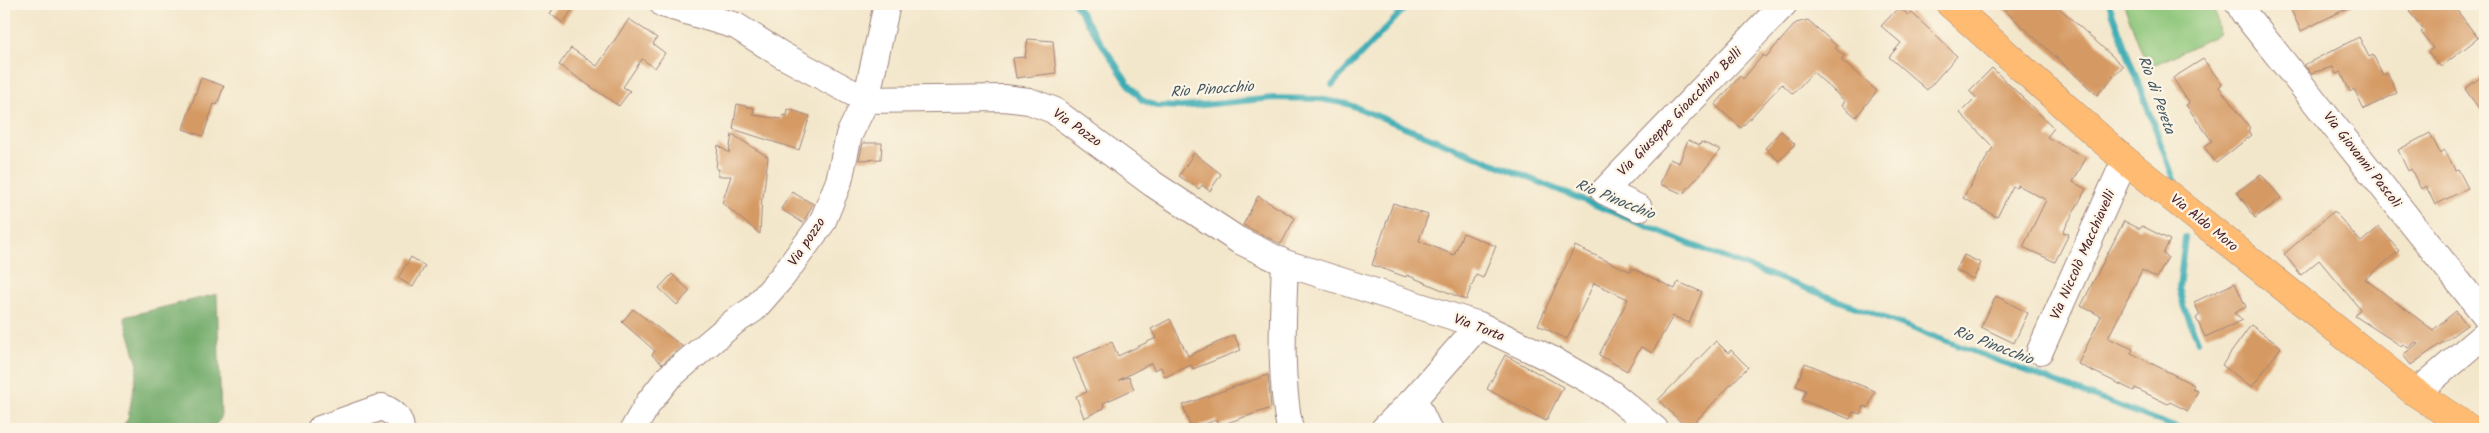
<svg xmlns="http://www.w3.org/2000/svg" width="2489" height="433" viewBox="0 0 2489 433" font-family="Kalam,sans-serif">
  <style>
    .green { fill: #8dc67a; stroke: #6c7252 }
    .forest { fill: #72ab6a; stroke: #5e654a }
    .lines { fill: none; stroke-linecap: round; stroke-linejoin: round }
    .stream { stroke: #39abb4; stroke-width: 6 }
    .building { fill: #d59a63 }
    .minor-casing { stroke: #9e837b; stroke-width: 28 }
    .major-casing { stroke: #9e837b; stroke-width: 29 }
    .minor { stroke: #fff; stroke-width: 26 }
    .major { stroke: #ffbb71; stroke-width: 28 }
    .labels { text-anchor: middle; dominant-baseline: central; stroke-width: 4.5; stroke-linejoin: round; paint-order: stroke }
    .street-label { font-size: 14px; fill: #4a1f2b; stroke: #fcf5e5 }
    .water-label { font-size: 15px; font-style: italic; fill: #435762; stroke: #fcf5e5 }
  </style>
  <rect width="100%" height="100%" fill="#fcf5e5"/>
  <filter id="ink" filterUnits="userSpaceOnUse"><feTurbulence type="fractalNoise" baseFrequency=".02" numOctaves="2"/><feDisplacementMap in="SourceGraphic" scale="10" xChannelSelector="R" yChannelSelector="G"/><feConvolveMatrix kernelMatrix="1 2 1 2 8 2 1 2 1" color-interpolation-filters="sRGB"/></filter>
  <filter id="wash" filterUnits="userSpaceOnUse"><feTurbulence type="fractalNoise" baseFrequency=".0096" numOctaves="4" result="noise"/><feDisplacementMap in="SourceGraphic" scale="20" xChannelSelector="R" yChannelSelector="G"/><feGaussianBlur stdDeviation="1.12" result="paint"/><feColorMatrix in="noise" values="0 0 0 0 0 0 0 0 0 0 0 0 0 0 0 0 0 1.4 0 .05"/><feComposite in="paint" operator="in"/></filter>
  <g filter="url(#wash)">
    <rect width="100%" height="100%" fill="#f3e7cb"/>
    <path class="green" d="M2126,4H2214L2219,34L2148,68L2124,5Z"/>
    <path class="forest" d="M217,294L221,418L212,429H121L128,418L138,365L124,317Z"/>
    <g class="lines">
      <path class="stream" d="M1075,4L1128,83L1142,100L1156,106L1182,107L1274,98L1319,99L1348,104L1717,255L2180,429
        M2109,4L2178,190
        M1332,85L1409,4
        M2185,237L2179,288L2184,308L2198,341"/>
    </g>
    <g id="blocks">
      <path class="building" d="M556,4H576L563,23L550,14Z
        M1998,4H2055L2123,66L2097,95Z
        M2288,4H2356L2301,31Z
        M2416,4H2452L2478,38L2441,67L2428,52L2433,48L2421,32L2424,30L2409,11Z
        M1899,7L1908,15L1911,12L1957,56L1927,90L1889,57L1901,43L1881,26Z
        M629,19L657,38L653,44L665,53L655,68L642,59L623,87L630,91L619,106L559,65L571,48L597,66Z
        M1808,20L1837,46L1835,48L1844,56L1841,60L1877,91L1856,117L1842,105L1845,101L1813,72L1793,94L1782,84L1741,128L1715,105L1740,76L1743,79L1763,55L1766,57L1796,23Z
        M2359,37L2369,57L2373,55L2383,75L2387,73L2397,93L2364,109L2354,89L2350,92L2341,72L2336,74L2333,67L2311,73L2304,65Z
        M1028,39L1053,41L1056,73L1016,78L1013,58L1025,57Z
        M2203,59L2222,84L2219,87L2250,128L2248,130L2252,135L2216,163L2204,147L2212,141L2186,105L2189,103L2173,78Z
        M1992,68L2054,128L2047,137L2086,158L2073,182L2086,189L2063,232L2069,234L2055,262L2023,247L2046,200L2018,185L2016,188L2013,186L1997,217L1963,198L1993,147L1960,113L1976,97L1969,91Z
        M2485,74V117L2465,89Z
        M201,78L224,86L217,105L214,104L203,136L183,129Z
        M737,104L754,108L753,115L781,119L783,115L787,116L788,109L810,116L799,150L733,129Z
        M1781,131L1795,144L1779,161L1765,148Z
        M2430,133L2440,153L2445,150L2455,170L2458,169L2468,188L2435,205L2426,186L2421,189L2411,169L2408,171L2398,150Z
        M732,134L768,157L763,198L762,197L760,234L722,203L731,176H718L719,169H716L718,145L729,153Z
        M1688,140L1700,145L1701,142L1721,150L1683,194L1660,184L1670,159L1679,163Z
        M863,143H882L881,159L859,160Z
        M1194,153L1221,174L1210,191L1202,185L1199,189L1179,176Z
        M2261,174L2281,198L2255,218L2237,192Z
        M792,192L813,204L803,223L781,209Z
        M1258,196L1295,218L1281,244L1243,225Z
        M1393,203L1428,215L1419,241L1454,255L1463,233L1496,246L1483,278L1476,275L1466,300L1407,275L1406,277L1372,265Z
        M2334,211L2361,242L2379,227L2399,251L2365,279L2433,330L2456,311L2467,325L2411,365L2403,355L2418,343L2416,342L2408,348L2403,344L2401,346L2355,316L2360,309L2319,260L2301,275L2284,254Z
        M2124,221L2140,229L2142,226L2170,240L2163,254L2168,257L2157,278L2142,270L2108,338L2133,349L2131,353L2194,385L2192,389L2198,391L2188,411L2170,402L2168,404L2135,388L2134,391L2078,364L2101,316L2081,306Z
        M1575,246L1631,272L1632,268L1675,289L1678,282L1702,292L1689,323L1673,316L1652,353L1641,347L1627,371L1599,355L1628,299L1594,283L1567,339L1538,325Z
        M1964,255L1981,263L1973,279L1956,270Z
        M411,257L425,266L413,287L398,278Z
        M672,274L690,291L677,305L659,288Z
        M2235,283L2246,307L2234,313L2243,320L2205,337L2196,318L2200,315L2194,302Z
        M1996,296L2028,313L2014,343L1981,327Z
        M633,309L682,346L662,364L652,355L655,351L622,322Z
        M1170,319L1188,356L1234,335L1241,350L1193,369L1191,365L1165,377L1161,367L1154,370L1151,363L1119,380L1129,377L1134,389L1103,403L1104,408L1084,418L1076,396L1087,392L1073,359L1112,342L1118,356L1156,338L1151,329Z
        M2251,325L2281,347L2252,387L2222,365Z
        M1716,341L1728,353L1731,350L1748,367L1688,429L1658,400Z
        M1505,355L1563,387L1546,421L1487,389Z
        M1805,363L1875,391L1868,408L1863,406L1860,414L1853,412L1850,419L1802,400L1806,390L1796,386Z
        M1268,375L1271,408L1218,426L1216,420L1191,429L1183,405Z"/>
    </g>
  </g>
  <g filter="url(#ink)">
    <use href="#blocks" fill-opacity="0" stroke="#9e837b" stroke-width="1"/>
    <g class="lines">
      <defs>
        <path id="minor" d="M663,4L736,26L782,55L866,100L1004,98L1029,101L1053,110L1153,184L1238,240L1285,263L1479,325L1553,360L1611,393L1655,429
          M2239,4L2244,13L2485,315
          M1639,208L1604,191L1784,4
          M1285,263C1283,318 1279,375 1290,429
          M2040,351L2125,160
          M2416,393L2485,334
          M635,426L649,402L668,378L734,322L754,309L782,277L822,223L839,181L849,135L866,100L887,4
          M320,429L382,407C392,411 400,417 401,429
          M1384,429L1414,399
          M1428,429L1414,399L1479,325"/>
        <path id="major" d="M1950,4L2125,160L2416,393L2470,429"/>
      </defs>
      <use href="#minor" class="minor-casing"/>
      <use href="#major" class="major-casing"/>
      <use href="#minor" class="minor"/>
      <use href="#major" class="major"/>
    </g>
  </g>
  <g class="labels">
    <g class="street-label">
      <text transform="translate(1680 112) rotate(-46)">Via Giuseppe Gioacchino Belli</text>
      <text transform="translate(1077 128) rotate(35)">Via Pozzo</text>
      <text transform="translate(2362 160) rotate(52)">Via Giovanni Pascoli</text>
      <text transform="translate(2204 223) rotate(39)">Via Aldo Moro</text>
      <text transform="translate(807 242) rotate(-56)">Via pozzo</text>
      <text transform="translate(2083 255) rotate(-66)">Via Niccolò Macchiavelli</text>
      <text transform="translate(1479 328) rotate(21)">Via Torta</text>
    </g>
    <g class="water-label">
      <text transform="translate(1212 90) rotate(-4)">Rio Pinocchio</text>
      <text transform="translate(2156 95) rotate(70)">Rio di Pereta</text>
      <text transform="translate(1615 200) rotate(22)">Rio Pinocchio</text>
      <text transform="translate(1993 346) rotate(21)">Rio Pinocchio</text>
    </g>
  </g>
  <rect width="2489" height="433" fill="none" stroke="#fcf5e5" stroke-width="20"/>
</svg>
